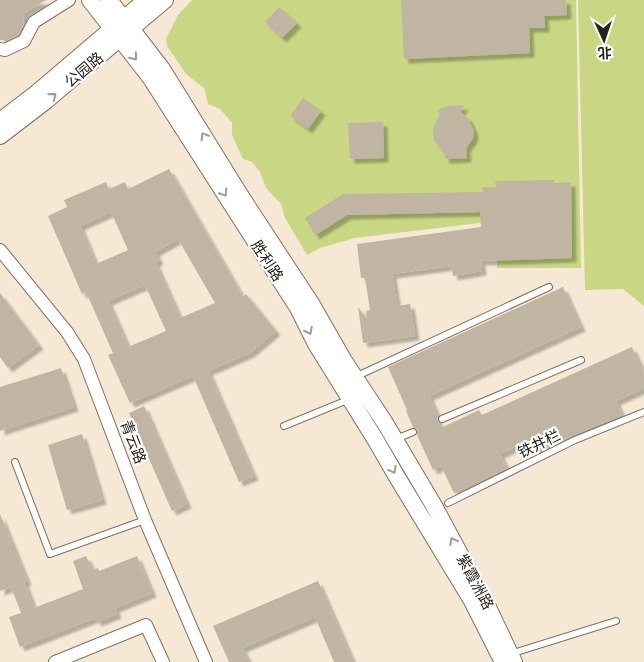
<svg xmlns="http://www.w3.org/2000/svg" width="644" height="662" viewBox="0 0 644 662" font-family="Jost,'Noto Sans SC',sans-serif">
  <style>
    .green { fill: #c9d785 }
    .building { fill: #c0b4a2; fill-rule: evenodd; filter: url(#shadow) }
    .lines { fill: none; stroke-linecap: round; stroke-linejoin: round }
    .service-casing { stroke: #7c7160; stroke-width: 8 }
    .minor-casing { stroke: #7c7160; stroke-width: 14 }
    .tertiary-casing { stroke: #7c7160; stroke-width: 18 }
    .service { stroke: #fff; stroke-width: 6 }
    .minor { stroke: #fff; stroke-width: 12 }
    .tertiary { stroke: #fff; stroke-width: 16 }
    .oneway { stroke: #9e9c99 }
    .labels { text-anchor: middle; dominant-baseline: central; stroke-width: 4.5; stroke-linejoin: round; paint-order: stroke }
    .street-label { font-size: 15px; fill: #27231c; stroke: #fff }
  </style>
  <defs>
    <filter id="shadow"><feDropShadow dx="4.5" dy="4.5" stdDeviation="1" flood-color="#0004"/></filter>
  </defs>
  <rect width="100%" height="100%" fill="#f5e9d6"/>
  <path class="green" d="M192,0H576L581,268H497L496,221L355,238L320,248L307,255L285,218L281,204L266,188L260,172L252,162L243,159L232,135V123L220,109L208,104L204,88L186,74L167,46L166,39L178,15Z
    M578,0H644V306L623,289L585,290Z"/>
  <path class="building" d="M0,0H46L24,13L23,25L18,35L7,40H0Z
    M401,0H566L567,15L544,16L545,28H529L530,53L404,59Z
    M279,7L297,23L282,38L265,22Z
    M303,98L321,111L308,129L290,116Z
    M464,105L460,112L468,118L474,131L473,138L466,148L467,158L445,159L444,151L434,141L433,134L434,126L440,114L437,110L448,106Z
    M383,122L384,158L350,159L348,123Z
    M169,169L243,297L246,294L276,331L250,353L208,371L254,476L239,482L193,376L130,403L108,355L113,353L86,292L82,294L48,216L67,207L64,200L106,182L109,189L125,182L128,189ZM111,212L128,250L96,264L80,226ZM178,239L215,303L180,318L155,262L159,260L155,252ZM145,285L166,331L128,347L108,301Z
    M554,180V183L571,182L572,258L481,261L482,271L453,276L451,266L392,274L397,306L410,304L415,336L363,343L358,307L367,319L366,311L370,310L365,278H361L357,244L481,227L480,212L347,215L315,235L305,218L343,194L483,192L482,187H496L495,181Z
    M563,287L581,327L429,396L438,416L437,419L439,423L443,427L479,410L482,415L632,347L644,373V388L616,401L622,415L573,435L535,454L529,440L500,454L507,468L454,493L441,466L433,470L417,435V430L413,427L406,411L407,410L388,367Z
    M0,293L39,345L8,368L0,357Z
    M61,368L74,407L0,431V387Z
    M144,406L187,504L172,511L129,413Z
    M82,434L102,500L67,510L48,445Z
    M0,514L27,581L24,582L34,608L83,589L73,561L86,556L93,570L98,568L99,571L137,556L152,593L115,608L117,614L97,622L95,618L20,647L9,617L21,613L11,587L0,591Z
    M318,581L353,662H334L315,617L242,648L249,662H229L213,626Z"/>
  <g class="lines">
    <defs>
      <path id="service" d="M355,377L549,287
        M442,419L581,360
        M284,426L350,399
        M396,439L413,432
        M15,462L50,554L145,520
        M448,503L575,440L644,412
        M510,654L616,621"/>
      <path id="minor" d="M0,49L5,50L24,41L34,22L69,0
        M0,250L67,332L84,359L145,520L206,662
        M55,662L146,625L163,662"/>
      <path id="tertiary" d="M90,0L150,77L298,308L316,344L375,439L397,477L471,599L503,662
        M109,0L162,69L240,195L312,305L344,361L385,423L433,504L483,597L514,662
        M0,121L33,96L146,0
        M0,136L47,100L165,0"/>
    </defs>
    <use href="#service" class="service-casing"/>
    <use href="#minor" class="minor-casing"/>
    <use href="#tertiary" class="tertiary-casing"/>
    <use href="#service" class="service"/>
    <use href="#minor" class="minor"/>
    <use href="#tertiary" class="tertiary"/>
  </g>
  <defs><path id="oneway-chevron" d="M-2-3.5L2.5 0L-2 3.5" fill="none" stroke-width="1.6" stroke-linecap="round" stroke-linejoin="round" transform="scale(1.25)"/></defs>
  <g class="oneway">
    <use href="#oneway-chevron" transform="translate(134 57) rotate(52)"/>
    <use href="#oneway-chevron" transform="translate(53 96) rotate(-40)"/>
    <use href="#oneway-chevron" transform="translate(204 136) rotate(-122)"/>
    <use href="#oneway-chevron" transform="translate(224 193) rotate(57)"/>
    <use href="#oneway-chevron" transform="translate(309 331) rotate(63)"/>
    <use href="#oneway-chevron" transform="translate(393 470) rotate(61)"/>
    <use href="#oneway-chevron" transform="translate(453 541) rotate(-118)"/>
  </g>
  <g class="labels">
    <g class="street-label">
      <text transform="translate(84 70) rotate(-40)">公园路</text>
      <text transform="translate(267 261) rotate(57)">胜利路</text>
      <text transform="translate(133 442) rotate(69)">青云路</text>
      <text transform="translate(539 444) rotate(-26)">铁井栏</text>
      <text transform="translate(475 582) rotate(62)">紫霞洲路</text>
    </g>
  </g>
  <g transform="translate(604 40) rotate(177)" stroke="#ffffff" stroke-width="4" paint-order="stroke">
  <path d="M0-4L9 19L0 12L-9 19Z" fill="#27231c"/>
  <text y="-8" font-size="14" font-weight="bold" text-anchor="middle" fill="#27231c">北</text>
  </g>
</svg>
